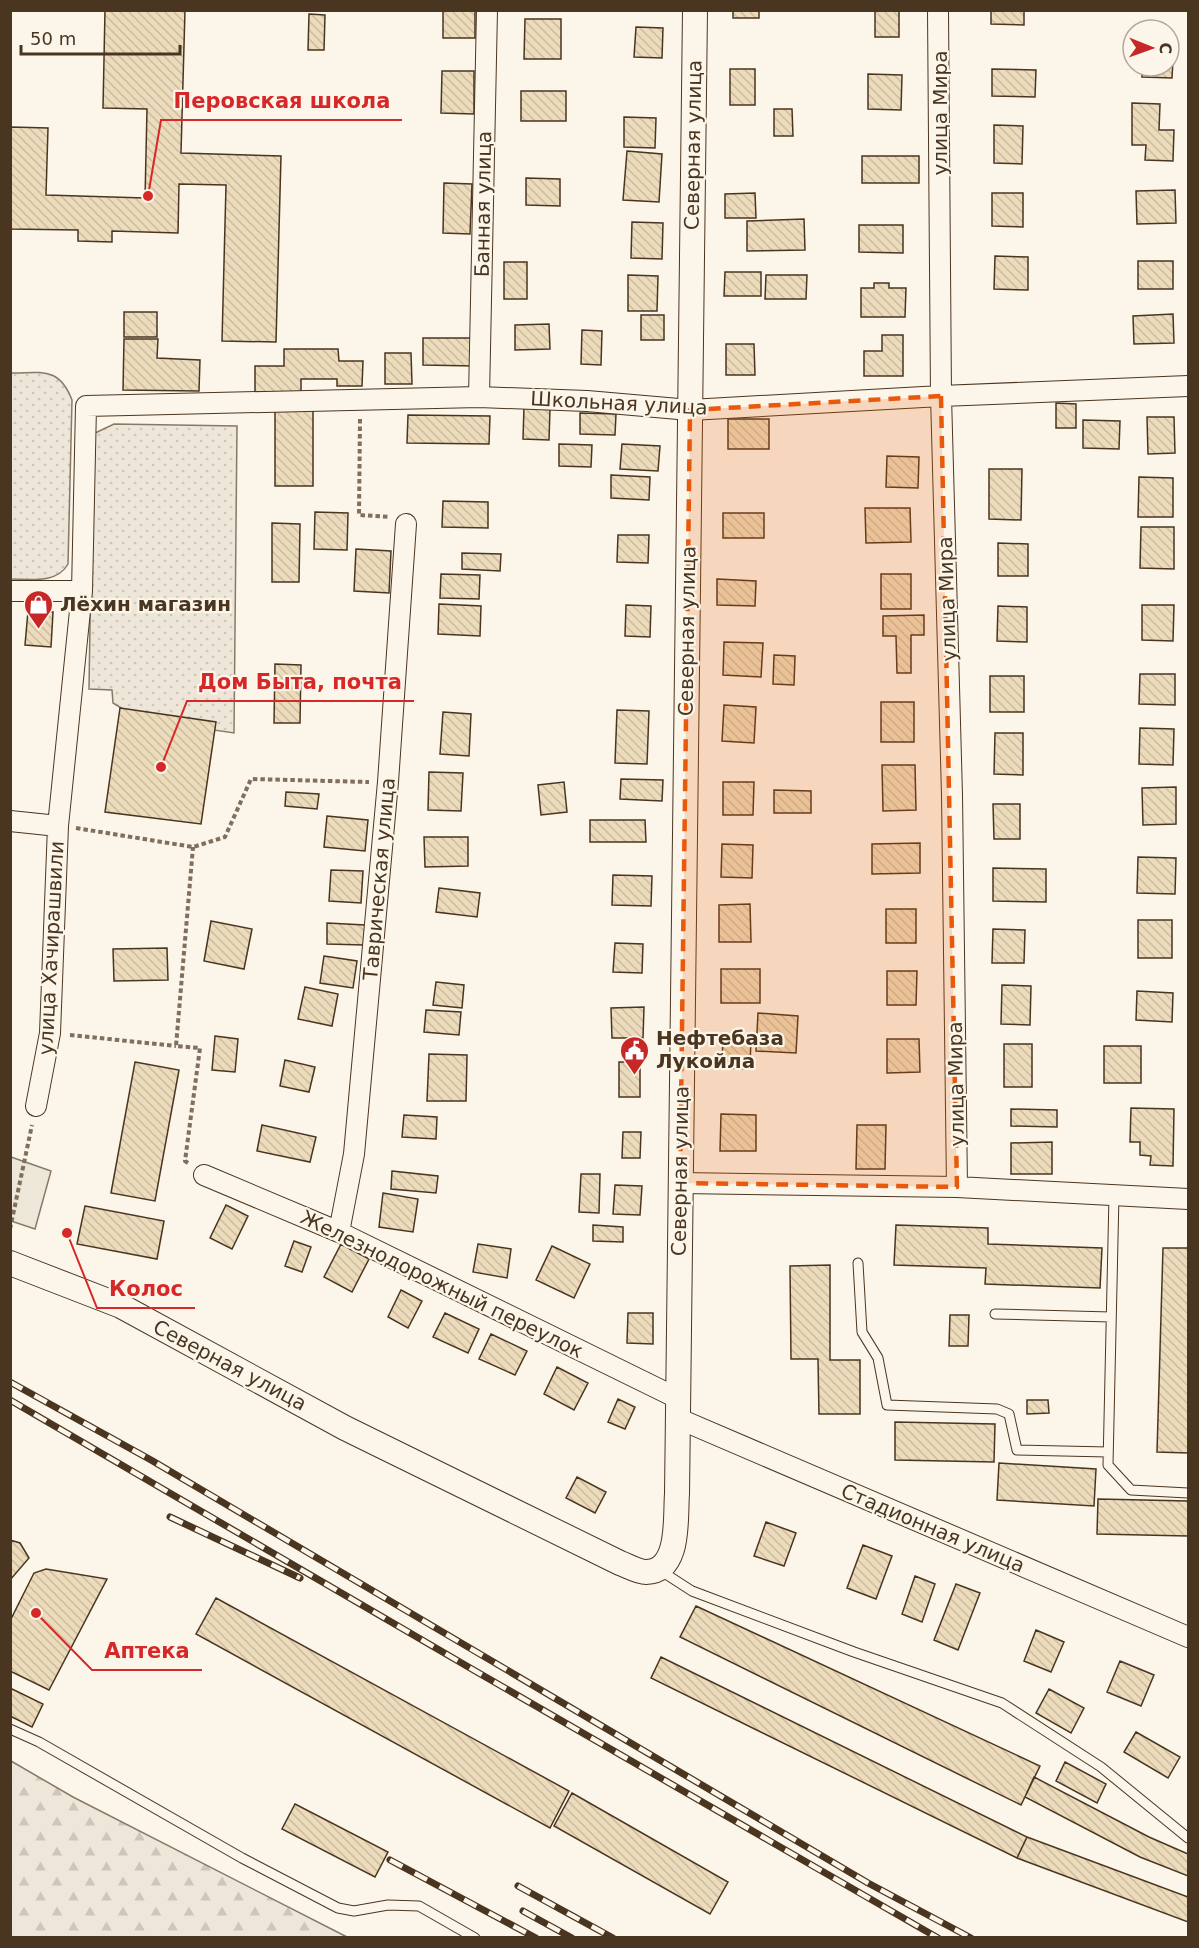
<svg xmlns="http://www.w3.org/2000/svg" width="1199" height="1948" viewBox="0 0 1199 1948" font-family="'DejaVu Sans',sans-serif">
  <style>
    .forest { fill: url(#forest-firs); stroke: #887966; stroke-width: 1.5 }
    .park { fill: url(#park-dots); stroke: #887966; stroke-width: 1.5 }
    .parking { fill: #ede7d9; stroke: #887966; stroke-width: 1.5 }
    .building { fill: url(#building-back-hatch); stroke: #4a3520; stroke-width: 1.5 }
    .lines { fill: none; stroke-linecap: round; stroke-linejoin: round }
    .service-casing { stroke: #4a3520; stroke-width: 11 }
    .minor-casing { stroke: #4a3520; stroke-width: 22 }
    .tertiary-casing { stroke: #4a3520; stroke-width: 26 }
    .path { stroke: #7f6f5c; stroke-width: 4; stroke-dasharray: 4.5 3; stroke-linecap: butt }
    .service { stroke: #fbf6e9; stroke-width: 9 }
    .minor { stroke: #fbf6e9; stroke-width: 20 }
    .tertiary { stroke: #fbf6e9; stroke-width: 24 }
    .rail-casing { stroke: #4a3520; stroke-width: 7 }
    .rail { stroke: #fbf6e9; stroke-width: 4.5; stroke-dasharray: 14; stroke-linecap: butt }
    .marked { fill: #e8590c; fill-opacity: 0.2; stroke: #e8590c; stroke-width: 4.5; stroke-dasharray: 12 8; stroke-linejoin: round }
    .labels { text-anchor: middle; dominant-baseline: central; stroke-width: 4.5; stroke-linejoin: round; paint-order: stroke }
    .street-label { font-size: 20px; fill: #4a3520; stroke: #fbf6e9 }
    .poi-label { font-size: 20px; font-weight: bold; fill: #4a3520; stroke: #fbf6e9; text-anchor: start }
    .leader { fill: none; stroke: #d62828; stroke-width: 2 }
    .callout-dot { fill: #d62828; stroke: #fbf6e9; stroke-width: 2 }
    .callout-label { font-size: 21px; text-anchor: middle; font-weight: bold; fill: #d62828; stroke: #fbf6e9; stroke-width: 4.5; stroke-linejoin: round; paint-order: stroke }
  </style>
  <defs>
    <pattern id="forest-firs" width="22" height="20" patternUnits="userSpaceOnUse" patternTransform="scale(1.5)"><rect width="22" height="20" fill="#ede6d9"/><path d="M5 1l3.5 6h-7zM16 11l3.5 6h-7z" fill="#cdc6ba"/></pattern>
    <pattern id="park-dots" width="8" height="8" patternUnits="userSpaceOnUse" patternTransform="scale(1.5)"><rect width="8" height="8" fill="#ede6d9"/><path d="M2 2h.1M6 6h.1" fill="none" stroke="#cdc6ba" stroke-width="1.8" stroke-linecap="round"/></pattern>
    <pattern id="building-back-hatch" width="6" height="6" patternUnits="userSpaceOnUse" patternTransform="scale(1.5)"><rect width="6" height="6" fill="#ecdcbc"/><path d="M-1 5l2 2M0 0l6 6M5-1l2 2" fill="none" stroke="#ccbda1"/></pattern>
  </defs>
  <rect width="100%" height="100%" fill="#fbf6e9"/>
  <path class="forest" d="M11,1761L73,1797L347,1937H11Z"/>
  <path class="park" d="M11,373C41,373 59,366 72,400L68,564C57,584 30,579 11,579Z
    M114,424L237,426L234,733L139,719L113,703L112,690L89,689L93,434Z"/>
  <path class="parking" d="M11,1157L51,1171L35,1229L11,1221Z"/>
  <path class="building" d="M105,10H185L181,153L281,156L276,342L222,341L226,185L179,184L178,233L112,231V242L78,241V230L10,229L11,127L48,128L46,195L145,198L147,109L103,108Z
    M443,10H475V38H443Z
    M733,10H759V18H733Z
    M875,10H899V37H875Z
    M991,10H1024V25L991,24Z
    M309,14L325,15L324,50H308Z
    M525,19H561V59H524Z
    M636,27L663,28L662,58L634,57Z
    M1169,42H1174L1172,78L1142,77V66H1169Z
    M730,69H755V105H730Z
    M992,69L1036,70L1035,97L992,96Z
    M442,71H474V114L441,113Z
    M868,74L902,75L901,110L868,109Z
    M521,91H566V121H521Z
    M1132,103L1160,104L1159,130H1174L1173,161L1145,160L1146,145H1132Z
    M774,109H792L793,136H774Z
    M624,117L656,118L655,148L624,147Z
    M994,125L1023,126L1022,164L994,163Z
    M627,151L662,154L659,202L623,200Z
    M862,156H919V183H862Z
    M526,178L560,179V206L526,205Z
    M444,183L472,184L470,234L443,233Z
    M1175,190L1176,223L1137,224L1136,191Z
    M755,193L756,218H725V194Z
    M992,193H1023V227L992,226Z
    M804,219L805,250L747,251V221Z
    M632,222L663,223L662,259L631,258Z
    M859,225H903V253L859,252Z
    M995,256L1028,257V290L994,289Z
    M1138,261H1173V289H1138Z
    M504,262H527V299H504Z
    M725,272H761V296H724Z
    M628,275L658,276L657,311H628Z
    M766,275H807L806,299H765Z
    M874,283H889V288H906L905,317H861V288H874Z
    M124,312H157V337H124Z
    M1173,314L1174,343L1134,344L1133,316Z
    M641,315H664V340H641Z
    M549,324L550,349L515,350V325Z
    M582,330L602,331L601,365L581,364Z
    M882,335H903V376H864V351H882Z
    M423,338H474V366L423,365Z
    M124,339H158L157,358L200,360L199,391L123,390Z
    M726,344H754L755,375H726Z
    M284,349H338L339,361H363L362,386H337V379H301V392H255V366H284Z
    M385,353H411L412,384H385Z
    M1056,403L1076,404V428H1056Z
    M524,407L550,409L549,440L523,439Z
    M275,408L313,409V486H275Z
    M580,413L616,414L615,435L580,434Z
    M408,415L490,416L489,444L407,443Z
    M1147,417H1174L1175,453L1148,454Z
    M728,419H769V449H728Z
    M1083,420L1120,421L1119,449L1083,448Z
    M559,444L592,445L591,467L559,466Z
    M622,444L660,446L658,471L620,469Z
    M887,456L919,457L918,488L886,487Z
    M989,469H1022L1021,520L989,519Z
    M611,475L650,477L649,500L611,498Z
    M1139,477L1173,478V517H1138Z
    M443,501L488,502V528L442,527Z
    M865,508H910L911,542L866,543Z
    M315,512L348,513L347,550L314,549Z
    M723,513H764V538H723Z
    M272,523L300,524L299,582H272Z
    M1141,527H1174V569L1140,568Z
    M618,535H649L648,563L617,562Z
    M998,543L1028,544V576H998Z
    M356,549L391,551L389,593L354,591Z
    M462,553L501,554L500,571L462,569Z
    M441,574L480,575L479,599L440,598Z
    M881,574H911V609H881Z
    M717,579L756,581L755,606L717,605Z
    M439,604L481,606L480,636L438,634Z
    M626,605L651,606L650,637L625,636Z
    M1142,605H1174L1173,641L1142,640Z
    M998,606L1027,607V642L997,641Z
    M28,611L53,612L51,647L25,645Z
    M924,615V635H911V673H897L896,636H883V616Z
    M724,642L763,643L761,677L723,675Z
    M774,655L795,656L794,685L773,684Z
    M275,664L301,665L300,723H274Z
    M1140,674H1175V705L1139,704Z
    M990,676H1024V712H990Z
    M881,702H914V742H881Z
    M724,705L756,707L754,743L722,741Z
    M120,708L216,722L201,824L105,812Z
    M617,710L649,711L647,764L615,763Z
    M443,712L471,714L469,756L440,754Z
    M1140,728L1174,729L1173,765L1139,764Z
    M995,733H1023V775L994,774Z
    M882,765H915L916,810L883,811Z
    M429,772L463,773L461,811L428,810Z
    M621,779L663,780L662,801L620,799Z
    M564,782L567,812L541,815L538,785Z
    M723,782H754L753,815H723Z
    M1176,787V824L1143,825L1142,788Z
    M774,790L811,791V813H774Z
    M286,792L319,794L317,809L285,806Z
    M993,804H1020V839H994Z
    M327,816L368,820L365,851L324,847Z
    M590,820H645L646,842H590Z
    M424,837H468V866L425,867Z
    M920,843V873L872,874V844Z
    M722,844L753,845L752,878L721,877Z
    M1138,857L1176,858L1175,894L1137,893Z
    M993,868L1046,869V902L993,901Z
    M331,870L363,871L361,903L329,901Z
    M613,875L652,876L651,906L612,905Z
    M439,888L480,893L477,917L436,912Z
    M750,904L751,942H719V905Z
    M886,909H916V943H886Z
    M1138,920H1172V958H1138Z
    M211,921L252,929L244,969L204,961Z
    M327,923L365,925L364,945L327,944Z
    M993,929L1025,930L1024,963H992Z
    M615,943L643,944L642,973L613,972Z
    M167,948L168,980L114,981L113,949Z
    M324,956L357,961L353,988L320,983Z
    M721,969H760V1003H721Z
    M887,971H917L916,1005H887Z
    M436,982L464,985L462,1008L433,1005Z
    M1002,985L1031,986L1030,1025L1001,1024Z
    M305,987L338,994L332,1026L298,1019Z
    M1137,991L1173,993L1172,1022L1136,1020Z
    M644,1007L643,1038H612L611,1008Z
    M426,1010L461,1012L459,1035L424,1032Z
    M758,1013L798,1016L796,1053L756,1051Z
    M723,1035L751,1036L750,1069L722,1068Z
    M215,1036L238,1039L235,1072L212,1070Z
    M887,1039H919L920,1072L887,1073Z
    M1004,1044H1032V1087H1004Z
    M1104,1046H1141V1083H1104Z
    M429,1054L467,1055L466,1101H427Z
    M285,1060L315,1067L309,1092L280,1086Z
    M135,1062L179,1070L155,1201L111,1193Z
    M619,1062H640V1097H619Z
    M1131,1108L1174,1109L1173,1166L1150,1165L1151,1156L1140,1155V1142H1130Z
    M1011,1109L1057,1110V1127L1011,1126Z
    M721,1114L756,1115V1151H720Z
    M404,1115L437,1117L436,1139L402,1137Z
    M262,1125L316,1137L310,1162L257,1151Z
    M857,1125H886L885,1169H856Z
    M623,1132H641L640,1158H622Z
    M1052,1142V1174H1011V1143Z
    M392,1171L438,1176L436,1193L391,1189Z
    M581,1174H600L599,1213L579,1212Z
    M615,1185L642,1186L640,1215L613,1214Z
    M383,1193L418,1199L413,1232L379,1227Z
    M226,1205L248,1216L232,1249L210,1238Z
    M85,1206L164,1221L157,1259L77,1244Z
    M593,1225L623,1227V1242L593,1241Z
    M896,1225L988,1228V1244L1102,1248L1100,1288L985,1284L986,1268L894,1265Z
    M294,1241L311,1247L302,1272L285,1266Z
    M341,1244L369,1259L352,1292L324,1277Z
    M478,1244L511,1249L507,1278L473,1272Z
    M552,1246L590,1264L574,1298L536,1280Z
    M1163,1248H1188V1453L1157,1452Z
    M830,1265V1360H860V1414H819L818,1359H791L790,1266Z
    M401,1290L422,1301L408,1328L388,1317Z
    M445,1313L479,1329L468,1353L433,1337Z
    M628,1313H653V1344L627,1343Z
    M950,1315H969L968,1346H949Z
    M491,1334L527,1351L515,1375L479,1359Z
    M557,1367L588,1383L574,1410L544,1394Z
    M618,1399L635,1407L625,1429L608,1422Z
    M1027,1400H1048L1049,1413L1027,1414Z
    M895,1422L995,1424L994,1462L895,1460Z
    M999,1463L1096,1469L1094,1506L997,1500Z
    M577,1477L606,1492L595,1513L566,1498Z
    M1098,1499L1188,1501V1536L1097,1534Z
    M766,1522L796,1533L784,1566L754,1556Z
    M10,1540L20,1543L29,1558L10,1580Z
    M863,1545L892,1556L876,1599L847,1588Z
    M46,1569L107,1579L49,1690L10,1671V1621L34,1573Z
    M915,1576L935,1584L922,1622L902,1614Z
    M956,1584L980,1593L958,1650L934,1640Z
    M216,1598L569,1791L550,1828L196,1634Z
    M696,1606L1040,1766L1021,1805L680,1637Z
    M1036,1630L1064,1642L1051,1672L1024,1661Z
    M661,1657L1027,1837L1017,1858L651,1678Z
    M1120,1661L1154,1675L1141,1706L1107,1692Z
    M10,1688L43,1704L32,1727L10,1716Z
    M1049,1689L1084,1708L1071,1733L1036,1713Z
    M1136,1732L1180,1757L1168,1778L1124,1752Z
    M1065,1762L1106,1784L1097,1803L1056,1781Z
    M1034,1777L1149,1837L1188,1854V1876L1140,1857L1025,1797Z
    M572,1793L728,1882L710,1914L554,1826Z
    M295,1804L388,1852L375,1877L282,1829Z
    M1027,1837L1188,1897V1922L1017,1858Z"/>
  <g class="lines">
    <defs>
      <path id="service" d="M1114,1195L1108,1465L1131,1490L1188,1493
        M858,1263L862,1332L878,1358L887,1405L997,1409L1009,1414L1017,1450L1108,1452
        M995,1314L1111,1317
        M658,1569L692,1591L854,1652L1002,1703L1101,1767L1188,1838
        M10,1729L39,1742L242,1858L338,1908L354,1911L388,1905L419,1906L475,1938"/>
      <path id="minor" d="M938,10L941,396L952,795L957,1187
        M479,397L487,10
        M10,591H82
        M10,821L58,826
        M36,1106L50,1033L58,826L82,591L86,406L479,397L587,401L690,410L941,396L1188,386
        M204,1175L339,1232L677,1398
        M680,1183L957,1187L1188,1199
        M339,1232L354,1154L388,782L406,524
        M677,1418L1188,1637"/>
      <path id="tertiary" d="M10,1263L121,1306L345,1428L620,1563C628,1566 638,1572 646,1572C681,1571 675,1518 677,1494L695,10"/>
    </defs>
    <use href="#service" class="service-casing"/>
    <use href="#minor" class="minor-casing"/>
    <use href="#tertiary" class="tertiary-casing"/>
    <path class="path" d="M360,419L359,515L390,517
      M76,828L193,847L225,837L251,779L369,782
      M70,1035L176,1046
      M188,1163L185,1161L200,1048L176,1046L193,847
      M10,1229L32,1125"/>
    <use href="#service" class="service"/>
    <use href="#minor" class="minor"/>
    <use href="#tertiary" class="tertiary"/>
    <defs>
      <path id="rail" d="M10,1382L151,1460L868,1883L971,1938
        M10,1400L477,1672L938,1938
        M170,1517L300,1578
        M390,1860L536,1938
        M518,1886L613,1938
        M523,1911L572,1938"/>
    </defs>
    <use href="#rail" class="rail-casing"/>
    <use href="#rail" class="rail"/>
  </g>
  <path class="marked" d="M941,396L957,1187L680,1183L690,410Z"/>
  <defs>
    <symbol id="shop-pin" viewBox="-11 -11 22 30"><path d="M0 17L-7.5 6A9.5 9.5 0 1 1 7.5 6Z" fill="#c62828" stroke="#fbf6e9"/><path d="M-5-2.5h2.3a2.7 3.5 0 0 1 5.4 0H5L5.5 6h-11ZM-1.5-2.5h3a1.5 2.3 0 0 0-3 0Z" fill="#fff"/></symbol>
    <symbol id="civic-pin" viewBox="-11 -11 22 30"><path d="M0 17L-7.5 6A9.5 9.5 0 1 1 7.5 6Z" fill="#c62828" stroke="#fbf6e9"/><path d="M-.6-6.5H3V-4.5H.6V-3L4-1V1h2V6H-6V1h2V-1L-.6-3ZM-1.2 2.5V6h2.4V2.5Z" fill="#fff"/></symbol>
  </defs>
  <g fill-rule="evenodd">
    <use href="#shop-pin" x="22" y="588" width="33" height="45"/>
    <use href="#civic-pin" x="618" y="1034" width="33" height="45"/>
  </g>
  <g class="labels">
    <g class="street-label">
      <text transform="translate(940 113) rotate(-90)">улица Мира</text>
      <text transform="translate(693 145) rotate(-89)">Северная улица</text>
      <text transform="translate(483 204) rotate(-89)">Банная улица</text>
      <text transform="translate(619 403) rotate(3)">Школьная улица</text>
      <text transform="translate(947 599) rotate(-92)">улица Мира</text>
      <text transform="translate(687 631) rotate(-89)">Северная улица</text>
      <text transform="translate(379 879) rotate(-85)">Таврическая улица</text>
      <text transform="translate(51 948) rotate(-87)">улица Хачирашвили</text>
      <text transform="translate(956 1084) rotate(-91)">улица Мира</text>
      <text transform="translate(680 1171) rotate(-89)">Северная улица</text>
      <text transform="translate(442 1284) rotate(26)">Железнодорожный переулок</text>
      <text transform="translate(230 1365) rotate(28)">Северная улица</text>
      <text transform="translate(933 1528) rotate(23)">Стадионная улица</text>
    </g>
    <g class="poi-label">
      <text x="60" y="604">Лёхин магазин</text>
      <text x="656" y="1038">Нефтебаза<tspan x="656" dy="23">Лукойла</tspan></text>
    </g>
  </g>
  <path class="leader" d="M148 196L161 120H402M161 767L187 701H414M67 1233L97 1308H195M36 1613L92 1670H202"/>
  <g class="callout-dot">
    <circle cx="148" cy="196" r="6"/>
    <circle cx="161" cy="767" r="6"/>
    <circle cx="67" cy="1233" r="6"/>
    <circle cx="36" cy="1613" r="6"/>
  </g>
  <g class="callout-label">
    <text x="282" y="108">Перовская школа</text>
    <text x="300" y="689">Дом Быта, почта</text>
    <text x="146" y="1296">Колос</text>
    <text x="147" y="1658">Аптека</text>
  </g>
  <rect width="1199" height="1948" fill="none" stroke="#4a3520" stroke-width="24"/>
  <g transform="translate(1151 48) rotate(91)"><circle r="28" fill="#fbf6e9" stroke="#b4a999" stroke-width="1.5"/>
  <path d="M0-4.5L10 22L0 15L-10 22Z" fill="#c62828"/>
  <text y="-9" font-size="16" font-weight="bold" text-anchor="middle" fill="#4a3520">С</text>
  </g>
  <path d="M21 45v9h159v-9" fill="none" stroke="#4a3520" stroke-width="3"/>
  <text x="30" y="45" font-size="18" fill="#4a3520" stroke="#fbf6e9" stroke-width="4.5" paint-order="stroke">50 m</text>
</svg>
